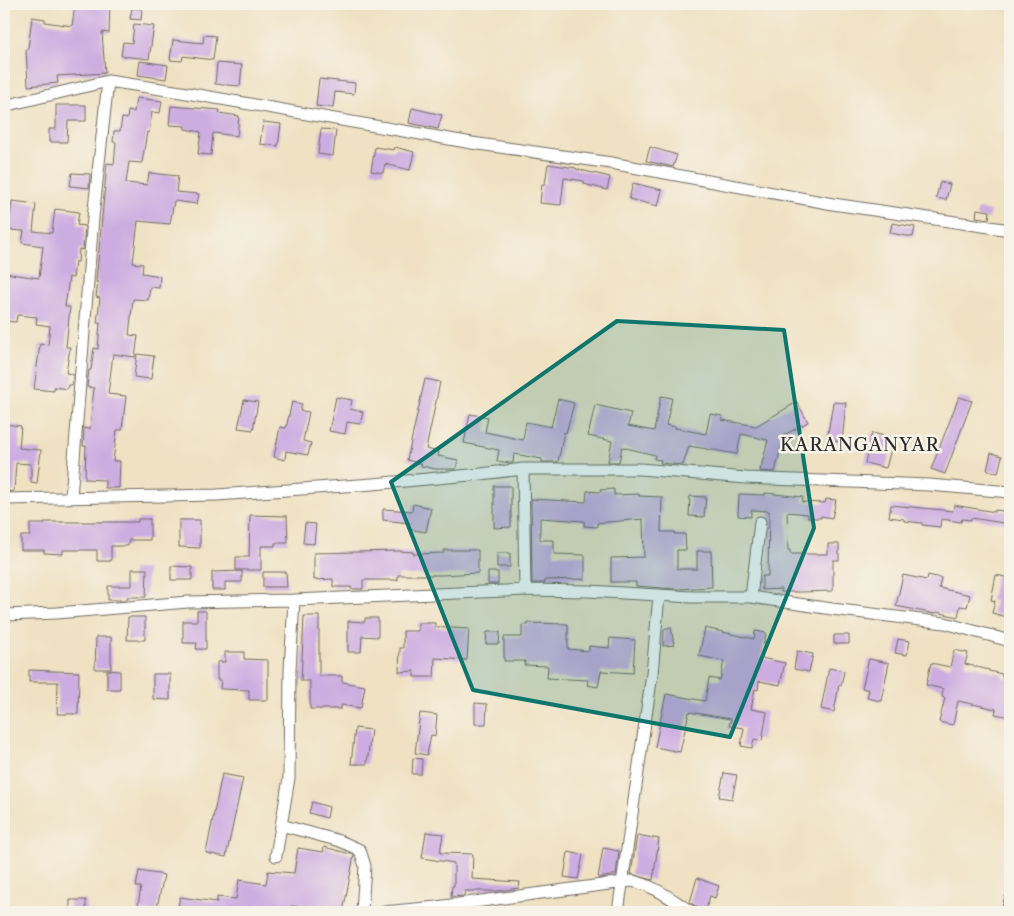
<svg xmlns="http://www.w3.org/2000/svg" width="1014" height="916" viewBox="0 0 1014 916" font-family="'Libre Caslon Text',serif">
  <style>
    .building { fill: #cdade1 }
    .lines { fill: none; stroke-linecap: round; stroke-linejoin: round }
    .minor-casing { stroke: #706b60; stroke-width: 13 }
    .minor { stroke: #fff; stroke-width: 11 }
    .marked { fill: #0f766e; fill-opacity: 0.2; stroke: #0f766e; stroke-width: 4; stroke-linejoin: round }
    .labels { text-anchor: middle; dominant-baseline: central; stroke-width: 5; stroke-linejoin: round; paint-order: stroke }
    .quarter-label { font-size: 18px; letter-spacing: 1px; fill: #2b2b2b; stroke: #f7f3e8 }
  </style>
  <rect width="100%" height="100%" fill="#f7f3e8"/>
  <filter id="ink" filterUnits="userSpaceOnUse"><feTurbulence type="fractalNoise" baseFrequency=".02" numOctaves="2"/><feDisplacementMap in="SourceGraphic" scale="10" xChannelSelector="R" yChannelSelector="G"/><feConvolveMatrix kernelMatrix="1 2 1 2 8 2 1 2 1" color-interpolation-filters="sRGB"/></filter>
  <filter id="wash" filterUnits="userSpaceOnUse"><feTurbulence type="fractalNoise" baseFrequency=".0096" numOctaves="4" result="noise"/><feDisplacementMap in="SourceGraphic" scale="20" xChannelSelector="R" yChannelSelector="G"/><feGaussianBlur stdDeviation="1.12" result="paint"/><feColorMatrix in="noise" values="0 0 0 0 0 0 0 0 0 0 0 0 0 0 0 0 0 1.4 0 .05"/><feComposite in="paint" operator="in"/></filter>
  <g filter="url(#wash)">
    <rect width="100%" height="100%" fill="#efe1c2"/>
    <g id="blocks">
      <path class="building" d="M75,4H110L109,33L102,32L105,73L57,76L58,83L28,86L26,49H28L32,17L45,19V22L72,26Z
        M132,8L142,9L141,20L130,19Z
        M134,24L154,26L149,59L121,56L123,42L132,43Z
        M204,35L216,36L213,60L183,56L182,61L170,60L173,40L203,43Z
        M140,61L168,65L166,79L138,75Z
        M217,63L242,65L240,86L215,84Z
        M319,79L355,83L354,94L335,92L333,108L316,106Z
        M136,98L162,101L160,113L152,112L149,133L147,132L142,163L129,162L126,183L147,185L149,173L178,176L176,192L199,194L197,204L174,201L170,224L138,221L133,263L143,264L142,273L160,276L159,288L150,287L148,300L133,299L129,335L138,336L135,357L113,354L108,394L126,396L122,430H117L113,461H120L119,488H105V480L85,479L86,446H83L84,428L90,429L94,388L87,387L89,370H91L94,348L98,349L100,323H97L100,298L96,297L98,282H96L107,163L114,164L116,142H113L114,131H120L122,118L127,119L128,111L134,112Z
        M56,105H86V121H68L67,142H49V129H56Z
        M171,106L220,110L219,113L239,116L237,136L213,133L211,155L198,154L201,132L185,129V126L169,125Z
        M412,108L442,115L438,129L409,123Z
        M263,122L281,124L278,146L260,144Z
        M321,129L336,130L333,156L318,154Z
        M375,147L394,150L395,147L414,152L410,170L385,164L383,173L371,171Z
        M650,147L677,155L673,167L646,161Z
        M548,164L576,168V169L610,177L607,190L584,184V181L564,178L561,205L540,203L542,184H545Z
        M72,173L90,174L89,188L70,186Z
        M940,182L950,184L946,200L936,198Z
        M633,183L662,190L658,206L629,199Z
        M12,201L36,204L33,231L52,233L55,209L79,212L77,225L85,226L83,250L79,249L78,262H75L73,278L69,277L65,307H70L66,347H70L66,373L73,374L72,385H68L67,389L54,387V391L34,389L40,344L48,345L50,326L36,324L37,317L17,315L16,322L4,321V273L39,278L43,246L22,243L24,231L8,230Z
        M977,209L990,211L989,219L976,217Z
        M892,223L915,227L913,237L890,233Z
        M137,354L154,356L151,379L134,377Z
        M425,379L440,382L426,449L439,452L438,456L458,460L456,469H436L421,466L422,464L407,460Z
        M661,396L672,398L666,425L676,427L675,428L706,434L710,414L723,416L722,420L756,426L797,402L808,422L784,435L775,472L760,471L768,440L741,434L737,454L689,446L683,465L660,463L661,460L654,459L655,455L622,447L619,462H608L612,441L588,436L595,405L631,413L628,426L654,431Z
        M336,397L352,400L350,409L363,412L360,424L347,422L345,434L329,431Z
        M959,397L972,401L945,474L931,469Z
        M558,399L574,403L566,433L564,432L558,462H542V459L514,454L513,463H510L497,461L499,450L464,443L470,414L488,417L485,432L523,440L526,422L551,427Z
        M244,400L258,402L253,430L238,428Z
        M292,402L302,404L300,411L309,412L303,441L311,443L308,455L286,451L285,460L274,457L280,427L286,428Z
        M833,402L846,403L842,442L827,440Z
        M4,424L21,426L19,448L41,450L37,483L31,482V464L16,463L14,491L4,492Z
        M872,433L894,438L886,468L865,463Z
        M991,453L1002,456L998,473L987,470Z
        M494,486H511V527L494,528Z
        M614,489V495L639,494V496L662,497L661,532H675L674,534H685L686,550H677V569H697V551H711L712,587L677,589L636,586V582H611V558L644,557L643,519L597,523V527L584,526V521L540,518V540H554V554L585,555V579L545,580V583H532L531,499L586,502L587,491L601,492L600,490Z
        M765,493L803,497L802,502L825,503L826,499L836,500L832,518L821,516V518H808V514L787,512L788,550H790V554H828V544H839V560H833V591L802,592H781V589L762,590V576H768L769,511L751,510V517L738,516L739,494L765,495Z
        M690,496L706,497L704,517L689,516Z
        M413,504L431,508L426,532L408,529L410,523L383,520V509L412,511Z
        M891,505L953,511L954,505L995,512V510L1010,512V524L971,518V520L962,519L961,522L941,519L940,527L922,525V523L904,521V519L889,517Z
        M250,515L287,516L288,543H275V546H261V570H236V557H249Z
        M138,519H150V540H129L128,546H111V561H97V550H63V554L44,553V550H21V536H30V524H44V522H138Z
        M179,520H200V548L179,547Z
        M305,523L316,524L314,544L303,543Z
        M444,550H478V573L442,575H398V580H363V589H351V587H333V579L314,580V553L398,551L413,552V554L444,553Z
        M497,553H510V567H497Z
        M171,566L192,567V580H171Z
        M132,569H147L146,597H127V600H108V586H132Z
        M242,571V582H225V590H212V572Z
        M263,572H286L287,587H263Z
        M488,572H498V584H488Z
        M903,575L927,580L928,575L941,578L939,588L970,595L967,607L960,606L958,617L936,612L935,614L896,606Z
        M996,575L1010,578V604L1007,617L992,613L995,601L991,600Z
        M197,611H206V649H196L197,643H183V621H197Z
        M304,616H319V676H342V682L365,686L361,708L341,705V709H310V681H301Z
        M128,617H145V640H127Z
        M365,618H378V637L362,636L361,652H348V621L365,622Z
        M418,623H435V627L469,629L467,660L435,658L434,677H414V671L399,672L400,648H403V631H418Z
        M528,623L568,624V649L589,651V646L609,648L610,638L635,640L633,673L601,671L598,687L587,685L588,680L547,678L548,666L524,665L525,661H504V637H522V625H528Z
        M671,627L674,645L663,646L664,629Z
        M705,628L754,639L755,631L766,633L761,658L785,663L780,685L759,681L758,690L755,689L751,709L767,712L762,741L754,739L752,748L741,746L744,728L729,726L731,719L689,712L680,752L655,747L666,694L705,701L709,678L720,680L724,661L699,656Z
        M487,632H500L499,644H486Z
        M834,635H849V644H834Z
        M96,637H111V669H95Z
        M898,639L910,641L907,655L895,653Z
        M954,650L968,653L965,664L989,670V671L1002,674V677L1010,679V717L995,714L996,709L958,701L953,725L939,722L945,698L942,697L943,689L926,685L931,663L950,667Z
        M797,651L813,654L809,672L794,669Z
        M225,652H244V659L268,660V700H249V690L220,689L221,680H217V662H225Z
        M869,659L889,663L881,701L867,698L869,690L862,688Z
        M829,668L844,671L841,686L839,685L834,712L821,709Z
        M29,670L79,672L78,714H57L58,682H29Z
        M107,670L120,671V689H107Z
        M153,674H170V700L153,699Z
        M475,703L487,704L486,724H475Z
        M420,713L437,715L435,736L431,735L427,755L415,753Z
        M355,728L371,730L367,764H351Z
        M413,758L422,759L421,774H412Z
        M724,773L737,775L732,799L719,797Z
        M222,774L243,778L226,857L206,853Z
        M312,802L329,807L327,818L309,813Z
        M426,832L443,834L440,853L473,854L472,879L520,882L519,888L497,891H465L464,896L451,897L452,886H454V863L422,858Z
        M637,835L659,839L653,880L631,874Z
        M324,847L354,855L343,912H310L311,909L291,906L290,912H177L180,897L217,902V897L236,899L239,880L266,884L268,871L294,873L298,848L323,852Z
        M603,848L619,851L616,875H612L611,876L598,878Z
        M568,852L583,855L578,879L564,877Z
        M139,871L164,875L156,912L137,911L141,887H136Z
        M697,878L719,886L715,898L710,896L705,912H699L698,908L690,902Z
        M70,900H86V912H70Z"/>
    </g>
  </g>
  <g filter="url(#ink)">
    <use href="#blocks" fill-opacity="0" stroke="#706b60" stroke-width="1"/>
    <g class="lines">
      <defs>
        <path id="minor" d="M4,106L108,81L181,92L472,143L611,163L833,204L1010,230
          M523,469L525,590
          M71,497L93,218L108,81
          M4,499L217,495L373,484L481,474L523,469H640L746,478L929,485L1010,492
          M751,597L760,522
          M4,615L57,613L188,602L294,600L525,590L588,591L692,597H751L832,609L945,623L1010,641
          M281,825L340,841L360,850L365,866L362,912
          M276,856L289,778L290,670L294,600
          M384,912L436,907L632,881C654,885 674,901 692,912
          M618,912L652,674L659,595
          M1007,912L1010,900"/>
      </defs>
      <use href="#minor" class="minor-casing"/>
      <use href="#minor" class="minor"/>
    </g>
  </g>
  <path class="marked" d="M617,321L784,330L814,528L730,737L473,690L391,482Z"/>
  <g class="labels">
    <g class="quarter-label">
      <text x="860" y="445">KARANGANYAR</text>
    </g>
  </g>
  <rect width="1014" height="916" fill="none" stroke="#f7f3e8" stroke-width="20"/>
</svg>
